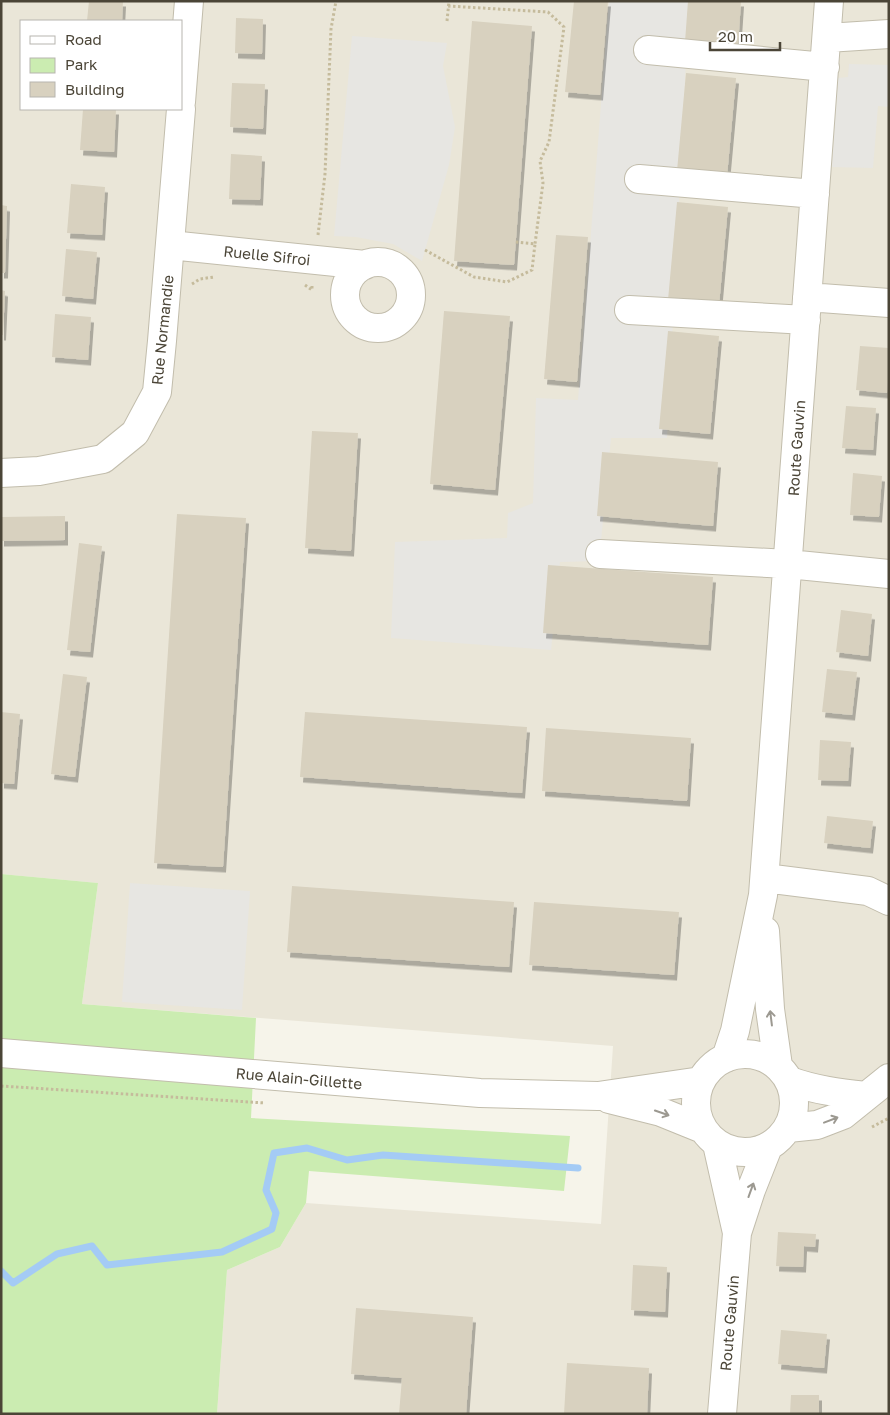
<svg xmlns="http://www.w3.org/2000/svg" width="890" height="1415" viewBox="0 0 890 1415" font-family="'Golos Text',sans-serif">
  <style>
    .residential { fill: #eae6d8; fill-rule: evenodd }
    .green { fill: #cbecb1 }
    .parking { fill: #e7e6e2 }
    .lines { fill: none; stroke-linecap: round; stroke-linejoin: round }
    .stream { stroke: #a4cbf5; stroke-width: 7 }
    .building { fill: #d8d1bf; filter: url(#shadow) }
    .minor-casing { stroke: #c2bdac; stroke-width: 30 }
    .path { stroke: #c5bb9c; stroke-width: 3; stroke-dasharray: 2.5 2.5; stroke-linecap: butt }
    .minor { stroke: #fff; stroke-width: 28 }
    .oneway { stroke: #9c9991 }
    .labels { text-anchor: middle; dominant-baseline: central; stroke-width: 4; stroke-linejoin: round; paint-order: stroke }
    .street-label { font-size: 15px; fill: #4b4537; stroke: #fff }
  </style>
  <defs>
    <filter id="shadow"><feDropShadow dx="3" dy="5.5" stdDeviation="0" flood-color="#0004"/></filter>
  </defs>
  <rect width="100%" height="100%" fill="#f6f4ea"/>
  <path class="residential" d="M1,1H889V1414H217L227,1270L280,1247L306,1203L601,1224L613,1046L82,1004L98,883L1,874ZM21,21H181V109H21Z"/>
  <path class="green" d="M1,874L98,883L82,1004L256,1018L251,1118L570,1136L564,1191L309,1171L306,1203L280,1247L227,1270L217,1414H1Z"/>
  <path class="parking" d="M609,1H689L667,438H611L599,561L560,562L551,650L391,638L395,542L507,538L508,513L533,503L536,398L578,400Z
    M352,36L447,43L443,66L455,127L449,165L422,261L393,244L356,237L334,236Z
    M849,64L889,65V107L878,106L873,168L832,167L838,78L848,77Z
    M130,883L250,891L242,1010L122,1002Z"/>
  <g class="lines">
    <path class="stream" d="M1,1271L13,1283L57,1254L92,1246L107,1265L222,1252L272,1229L276,1213L266,1190L274,1153L307,1148L347,1160L383,1155L578,1168"/>
  </g>
  <path class="building" d="M89,1H123L122,21H87Z
    M574,1H608L600,95L565,92Z
    M688,1H741L738,46L685,42Z
    M236,18L263,19L262,54L235,53Z
    M472,21L532,26L514,265L454,261Z
    M686,73L736,78L727,176L677,171Z
    M232,83L265,84L263,129L230,127Z
    M83,109H116L114,152L80,150Z
    M231,154L262,156L260,200L229,199Z
    M71,184L105,187L102,235L67,233Z
    M677,202L728,207L719,305L668,300Z
    M1,205L7,206L5,273H1Z
    M556,235L588,237L577,382L544,379Z
    M66,249L97,252L93,299L62,296Z
    M1,290L5,291L3,335H1Z
    M444,311L510,316L495,490L430,484Z
    M55,314L91,317L88,360L52,357Z
    M668,331L719,336L710,434L659,429Z
    M860,346L889,348V372L887,393L856,390Z
    M846,406L876,408L873,450L842,448Z
    M312,431L358,433L351,551L305,548Z
    M602,452L718,462L713,526L597,516Z
    M853,473L882,476L879,517L850,515Z
    M177,514L246,518L223,867L154,863Z
    M65,516V540L1,541V517Z
    M79,543L102,546L90,652L67,650Z
    M548,565L713,577L708,645L543,633Z
    M841,610L872,614L868,656L836,652Z
    M827,669L857,672L852,715L822,712Z
    M63,674L87,677L75,777L51,774Z
    M1,712L20,714L14,784L1,783Z
    M305,712L527,727L522,793L300,777Z
    M546,728L691,738L687,801L542,791Z
    M820,740L851,742L848,781L818,780Z
    M827,816L873,821L870,848L824,843Z
    M292,886L514,902L509,967L287,952Z
    M534,902L679,912L674,975L529,965Z
    M778,1232L816,1234L815,1247L804,1246L803,1267L776,1266Z
    M633,1265L667,1267L665,1312L631,1310Z
    M356,1308L473,1317L466,1414H399L402,1378L351,1374Z
    M781,1330L827,1334L824,1368L778,1364Z
    M567,1363L649,1368L647,1414H564Z
    M791,1395H819V1414H790Z"/>
  <g class="lines">
    <defs>
      <path id="minor" d="M827,38L889,34
        M648,50L825,67
        M181,102L189,1
        M639,179L815,194
        M170,245L365,265
        M345 295a33 33 0 1 1 66 0a33 33 0 1 1-66 0Z
        M807,297L889,303
        M629,310L806,320
        M1,473L39,471L103,459L135,433L157,392L162,341L181,109
        M600,554L788,564L889,574
        M765,878L868,891L889,901
        M765,931L770,1009L778,1066
        M1,1053L480,1093L598,1096L701,1081
        M696 1103a49 49 0 1 1 98 0a49 49 0 1 1-98 0Z
        M726,1058L735,1031L763,895L829,1
        M790,1081C815,1090 839,1093 866,1096
        M609,1099L661,1112L703,1129
        M788,1128L817,1125L843,1115L889,1078
        M717,1144L737,1233
        M722,1414L737,1233L751,1190L768,1147"/>
    </defs>
    <use href="#minor" class="minor-casing"/>
    <path class="path" d="M448,6L548,12L564,27L549,142L540,161L543,183L535,244
      M447,21L449,1
      M318,235L325,174L331,29L336,1
      M425,250L474,277L507,282L532,270L535,244L515,242
      M192,284L200,279L214,277
      M305,285L312,290V285
      M1,1086L265,1103
      M872,1127L889,1118"/>
    <use href="#minor" class="minor"/>
  </g>
  <defs><path id="oneway-shaft" d="M-6 0H5M1.5-3L5.5 0L1.5 3" fill="none" stroke-width="1.6" stroke-linecap="round" stroke-linejoin="round" transform="scale(1.25)"/></defs>
  <g class="oneway">
    <use href="#oneway-shaft" transform="translate(771 1018) rotate(-97)"/>
    <use href="#oneway-shaft" transform="translate(662 1113) rotate(19)"/>
    <use href="#oneway-shaft" transform="translate(831 1120) rotate(-21)"/>
    <use href="#oneway-shaft" transform="translate(751 1190) rotate(-70)"/>
  </g>
  <g class="labels">
    <g class="street-label">
      <text transform="translate(267 255) rotate(6)">Ruelle Sifroi</text>
      <text transform="translate(162 330) rotate(-84)">Rue Normandie</text>
      <text transform="translate(796 448) rotate(-86)">Route Gauvin</text>
      <text transform="translate(299 1078) rotate(5)">Rue Alain-Gillette</text>
      <text transform="translate(729 1323) rotate(-85)">Route Gauvin</text>
    </g>
  </g>
  <rect width="890" height="1415" fill="none" stroke="#4b4537" stroke-width="5"/>
  <rect x="20" y="20" width="162" height="90" fill="#ffffff" stroke="#b7b5af"/>
  <rect x="30" y="36" width="25" height="8" fill="#ffffff" stroke="#b7b5af"/>
  <text x="65" y="45" font-size="15" fill="#4b4537">Road</text>
  <rect x="30" y="58" width="25" height="15" fill="#cbecb1" stroke="#b7b5af"/>
  <text x="65" y="70" font-size="15" fill="#4b4537">Park</text>
  <rect x="30" y="82" width="25" height="15" fill="#d8d1bf" stroke="#b7b5af"/>
  <text x="65" y="95" font-size="15" fill="#4b4537">Building</text>
  <path d="M710 42v8h70v-8" fill="none" stroke="#4b4537" stroke-width="2.5"/>
  <text x="718" y="42" font-size="15" fill="#4b4537" stroke="#ffffff" stroke-width="4" paint-order="stroke">20 m</text>
</svg>
